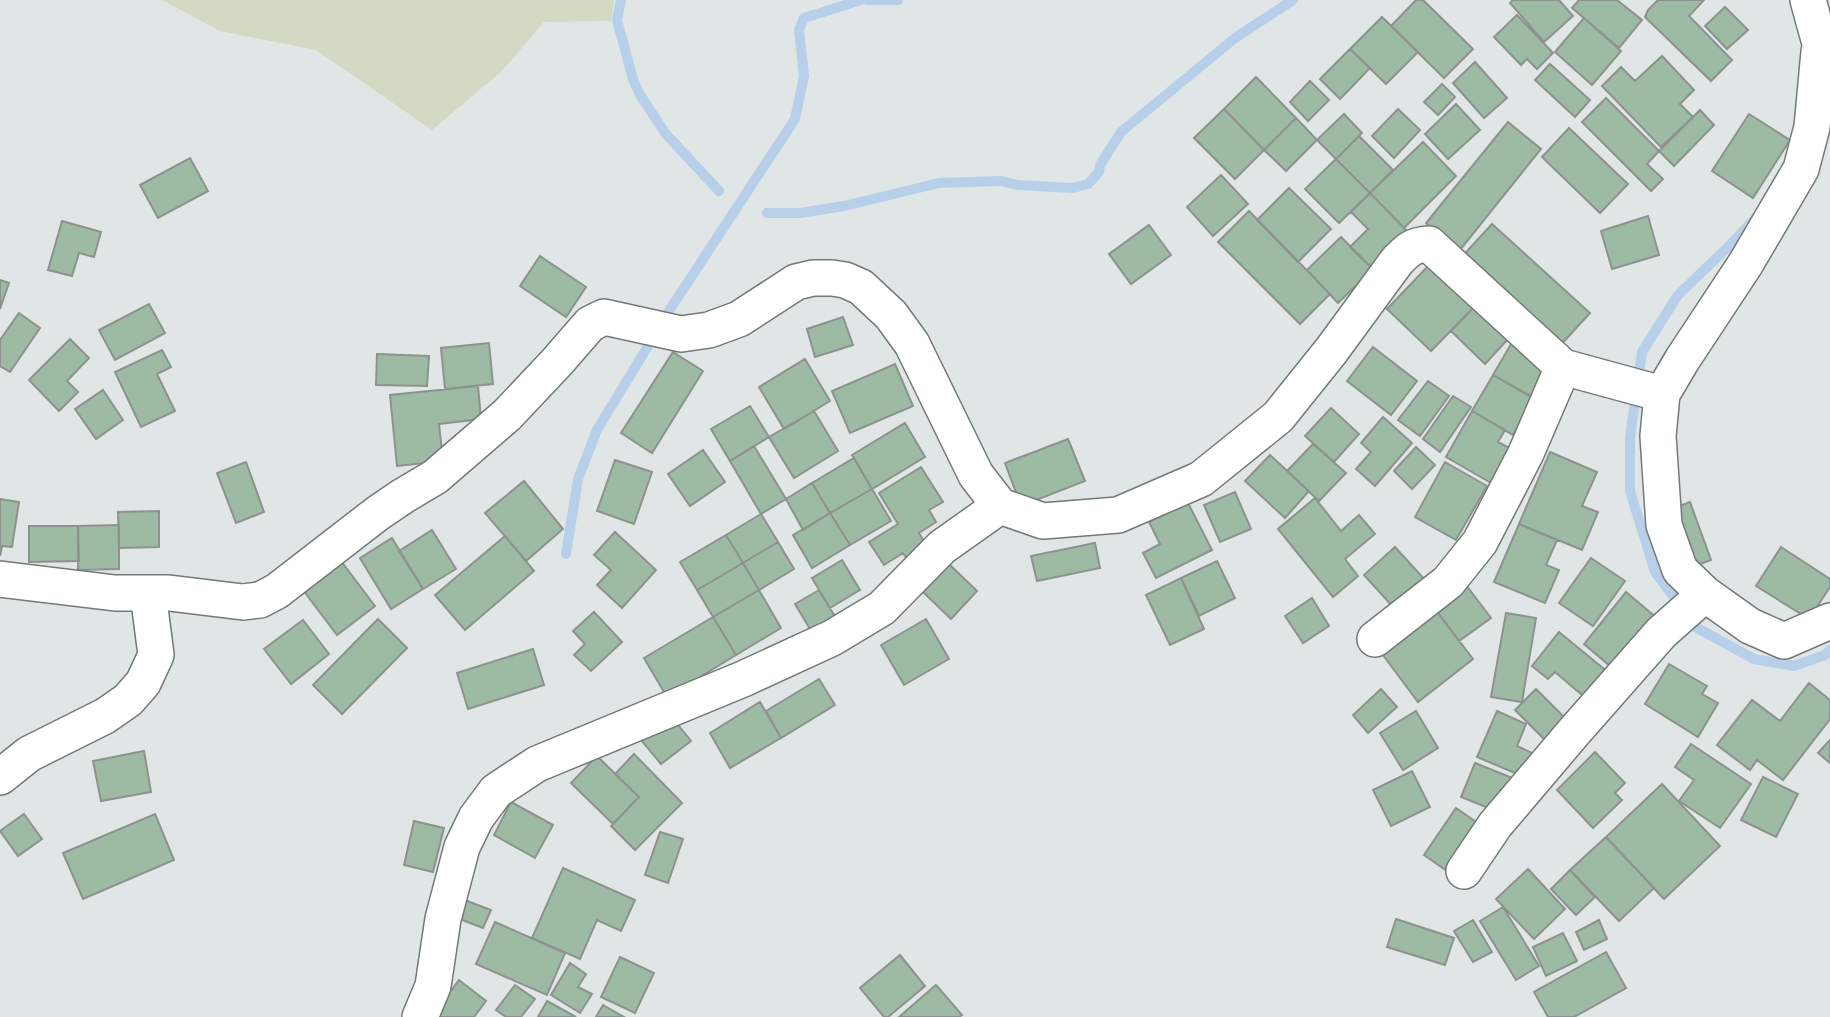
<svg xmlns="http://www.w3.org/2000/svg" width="1830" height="1017" viewBox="0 0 1830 1017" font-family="'Work Sans',sans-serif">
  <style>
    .green { fill: #d3dac3 }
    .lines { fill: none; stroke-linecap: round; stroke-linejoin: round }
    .stream { stroke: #b8cfe9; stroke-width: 10 }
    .building { fill: #9dbaa4; stroke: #8e928f; stroke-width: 2 }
    .minor-casing { stroke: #747978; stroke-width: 38 }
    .minor { stroke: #fff; stroke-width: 35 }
  </style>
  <rect width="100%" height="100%" fill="#e0e6e5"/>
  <path class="green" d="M162,0H614L611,21L544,22L502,71L432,130L316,50L220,31Z"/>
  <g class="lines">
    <path class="stream" d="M621,0L617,20L633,79L639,93L665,133L719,191
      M867,0H898
      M767,213H800L844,206L939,183L1001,181L1017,185L1073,188L1088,184L1099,172L1100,165L1121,132L1235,38L1293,0
      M1755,219L1727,248L1678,295L1642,352L1630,437V491L1655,572L1697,628L1754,659L1794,666L1825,655L1830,650
      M661,323L795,119L804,76L799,30L804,18L861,0
      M566,554L578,479L597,430L654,336"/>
  </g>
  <path class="building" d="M1416,0H1423L1473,49L1444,78L1391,26Z
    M1513,0H1559L1573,16L1544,42L1510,3Z
    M1579,0H1617L1642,20L1619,48L1572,8Z
    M1658,0H1704L1689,16L1732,60L1711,81L1645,17L1648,10Z
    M1725,7L1748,30L1727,49L1705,26Z
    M1517,15L1553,53L1537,69L1527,59L1521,65L1494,37Z
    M1382,17L1418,52L1386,84L1350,49Z
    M1584,18L1621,51L1592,85L1555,52Z
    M1350,49L1370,68L1340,99L1320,79Z
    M1662,56L1694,90L1680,104L1693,117L1661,147L1602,86L1621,67L1635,81Z
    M1475,62L1507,98L1484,118L1453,83Z
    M1550,64L1590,100L1575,117L1535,80Z
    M1256,77L1296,118L1264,150L1224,109Z
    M1310,81L1329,100L1308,121L1290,102Z
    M1442,84L1455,97L1438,115L1424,102Z
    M1606,98L1659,151L1647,164L1663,179L1651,191L1582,122Z
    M1456,104L1480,130L1448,159L1425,134Z
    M1224,109L1264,150L1235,179L1194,138Z
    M1398,109L1420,130L1394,158L1372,136Z
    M1700,110L1714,125L1674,166L1659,151Z
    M1344,114L1362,133L1336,159L1317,140Z
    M1749,114L1790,140L1753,198L1712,171Z
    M1296,118L1317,140L1286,171L1264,150Z
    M1508,122L1541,149L1460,250L1426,223Z
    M1569,128L1628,184L1600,213L1542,157Z
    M1359,136L1393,170L1370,193L1336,159Z
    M1423,142L1456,176L1404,228L1370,193Z
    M190,158L208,191L158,218L140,185Z
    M1336,159L1370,193L1339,223L1305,189Z
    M1221,175L1248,204L1213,236L1187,207Z
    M1289,188L1331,229L1298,262L1257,220Z
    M1370,193L1409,233L1373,269L1350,247L1368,229L1351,212Z
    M1249,211L1330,294L1300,324L1218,242Z
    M1648,216L1659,255L1612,269L1601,231Z
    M62,221L101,232L94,257L79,253L72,276L48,270Z
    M1492,224L1590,313L1557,349L1459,260Z
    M1149,225L1171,255L1131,284L1109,254Z
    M1341,237L1373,269L1338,303L1307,270Z
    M540,256L586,287L566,317L520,286Z
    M1431,263L1475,306L1431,351L1387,309Z
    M0,280L9,283L0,309Z
    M149,304L165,333L115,360L99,330Z
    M1475,306L1509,338L1485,364L1451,331Z
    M19,313L40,328L10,372L0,366V340Z
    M843,317L853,345L815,357L807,329Z
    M70,339L89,358L67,381L78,392L59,411L29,380Z
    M489,343L493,384L445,389L441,348Z
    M1511,344L1556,370L1538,401L1493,375Z
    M1373,347L1417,381L1391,415L1347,381Z
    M162,350L171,367L157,374L175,411L141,427L115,372Z
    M673,352L703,371L652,453L621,433Z
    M377,354L429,356L427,386L376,385Z
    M805,359L830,401L784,429L759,387Z
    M895,364L913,406L850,433L832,391Z
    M1493,375L1534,398L1513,435L1472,411Z
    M1428,381L1449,396L1420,436L1398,420Z
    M478,386L481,419L439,424L443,461L397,466L390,395Z
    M103,390L123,420L96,439L75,409Z
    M1453,396L1471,407L1440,452L1423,439Z
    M750,406L769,437L730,461L711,429Z
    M1331,408L1359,434L1334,462L1305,436Z
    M814,411L838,451L794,478L769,437Z
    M1472,411L1505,430L1498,442L1511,449L1491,483L1446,457Z
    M1383,417L1412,443L1375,486L1356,469L1371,452L1361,443Z
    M905,423L925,457L872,489L852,455Z
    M1068,439L1085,481L1021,506L1005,463Z
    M1313,444L1346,473L1319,501L1287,471Z
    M754,446L786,499L761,514L730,461Z
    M1416,447L1435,465L1412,489L1394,471Z
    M703,450L725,482L690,506L668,474Z
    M1550,452L1597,472L1582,506L1598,512L1582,550L1519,524Z
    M1270,455L1309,491L1285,518L1245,481Z
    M854,458L872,489L830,513L812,483Z
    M615,460L652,472L634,524L597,511Z
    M246,462L264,512L236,523L217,473Z
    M1445,462L1487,486L1456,540L1415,517Z
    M921,467L943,502L929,510L936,522L919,533L927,547L907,559L903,553L884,565L869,542L898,524L879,493Z
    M524,481L563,529L526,561L485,513Z
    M812,483L830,513L803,530L786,499Z
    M872,489L891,521L850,545L830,513Z
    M1235,492L1251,529L1220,542L1204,505Z
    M1315,498L1341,531L1359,515L1375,534L1345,559L1358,576L1333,597L1278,529Z
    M0,499L19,502L12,547L2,546L0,556Z
    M1690,502L1711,560L1690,568L1668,510Z
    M1188,503L1212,550L1156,578L1143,553L1160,544L1149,522Z
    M159,511V547L119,548L118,512Z
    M830,513L850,545L812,568L793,535Z
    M761,514L778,542L743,563L726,535Z
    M1519,524L1557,540L1546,565L1559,570L1545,603L1494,582Z
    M119,525V569L78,570V526Z
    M29,526H78L79,561L29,562Z
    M432,530L456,569L423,589L399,551Z
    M615,532L656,570L622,608L597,585L611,570L594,555Z
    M726,535L743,563L697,590L680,562Z
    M505,536L534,571L465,630L435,595Z
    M392,538L423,589L391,609L360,558Z
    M778,542L794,569L759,590L743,563Z
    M1095,543L1100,568L1037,581L1031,556Z
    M1395,547L1425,580L1394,608L1364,575Z
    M1781,547L1830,579V587L1809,619L1756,586Z
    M1591,558L1625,581L1593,626L1559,603Z
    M842,560L860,590L830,608L812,578Z
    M341,561L375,606L337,635L303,590Z
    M1217,561L1235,598L1199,616L1181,578Z
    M743,563L759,590L713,617L697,590Z
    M948,563L977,591L951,619L921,590Z
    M1460,577L1491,618L1459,641L1429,601Z
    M1181,578L1204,629L1170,645L1146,595Z
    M759,590L781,628L736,655L713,617Z
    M819,590L837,620L813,634L795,604Z
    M1626,592L1658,619L1616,671L1584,644Z
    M1312,598L1329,626L1303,643L1285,616Z
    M1429,601L1473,659L1418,702L1374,643Z
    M594,612L622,642L591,671L574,655L585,644L573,631Z
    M1506,613L1536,618L1522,702L1491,697Z
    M713,617L736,655L667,697L644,658Z
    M378,619L407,648L342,714L313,685Z
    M926,619L949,659L904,685L881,645Z
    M303,620L329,654L291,684L264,649Z
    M1559,632L1610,674L1588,700L1555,672L1548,679L1532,666Z
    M533,649L544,685L468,709L457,673Z
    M1669,664L1707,686L1702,694L1718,703L1698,737L1645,704Z
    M819,679L835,705L781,738L766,711Z
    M1809,683L1830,700V719L1783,780L1757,760L1750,770L1717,745L1752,700L1780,721Z
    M1381,689L1397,707L1368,733L1353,715Z
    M1536,689L1572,725L1551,746L1515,710Z
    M760,702L781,738L730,768L710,733Z
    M1416,711L1438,748L1403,770L1380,733Z
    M1497,711L1526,724L1517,746L1532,753L1522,776L1477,757Z
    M671,716L691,741L661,764L641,740Z
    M1830,740V763L1818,753Z
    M1691,744L1751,784L1720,828L1679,801L1694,780L1675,767Z
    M144,751L151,792L101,801L93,761Z
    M1595,752L1625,783L1615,793L1622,800L1593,828L1557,790Z
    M634,754L682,803L635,850L611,826L639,797L615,774Z
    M597,756L639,797L613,824L571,783Z
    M1475,763L1515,779L1501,813L1461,797Z
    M1412,771L1430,807L1391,826L1373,790Z
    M1763,777L1798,794L1776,837L1741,820Z
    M1662,784L1720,846L1664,899L1606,837Z
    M511,802L553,825L535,858L494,835Z
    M1456,808L1482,826L1450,873L1424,855Z
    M24,814L42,839L18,856L0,831Z
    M155,814L174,860L83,899L63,853Z
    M414,821L444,828L433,872L404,865Z
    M660,832L683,839L668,883L645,875Z
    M1606,837L1654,888L1619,921L1570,870Z
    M563,868L635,900L621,931L597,920L580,959L532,938Z
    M1528,869L1565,909L1534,939L1496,899Z
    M1570,870L1595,897L1576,915L1551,889Z
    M462,899L491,910L483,928L454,917Z
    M1503,907L1539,966L1516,980L1480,921Z
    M1396,919L1454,938L1445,965L1387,947Z
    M1473,920L1492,952L1473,962L1454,931Z
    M1599,920L1607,939L1584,950L1576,932Z
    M495,922L565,953L547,995L476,964Z
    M1563,933L1577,961L1546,976L1533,947Z
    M1606,952L1626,988L1574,1017H1548L1534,992Z
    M900,955L925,986L888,1017H884L860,988Z
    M620,957L654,973L635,1013L601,997Z
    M570,963L586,974L578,987L592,994L580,1013L551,995Z
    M459,980L486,1001L474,1017H432Z
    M515,985L535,999L521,1017H506L496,1010Z
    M936,985L962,1015L959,1017H899Z
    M547,1001L576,1017H538Z
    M603,1005L624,1017H596Z"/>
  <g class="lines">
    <defs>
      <path id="minor" d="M1808,0L1821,47
        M1662,394L1658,436L1664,525L1680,570L1705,594L1750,626L1784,641L1830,621
        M0,579L115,593H169L243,602L260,600L277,591L378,513L403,496L435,477L507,415L557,362L590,324L604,317L681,334L709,330L739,319L796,282L813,278H832L845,280L861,287L891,315L912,344L976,475L1000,506L1043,521L1118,515L1201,479L1278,417L1331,351L1397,261C1408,250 1412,245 1429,244L1563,367L1662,394L1682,360L1746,263L1801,169L1812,127L1819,52L1823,40L1830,33
        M1375,639L1448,582L1480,542L1526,453L1563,367
        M0,777L29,754L105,716L128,700L143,683L156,655L148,593
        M1464,871L1495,825L1573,733L1661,633L1705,594
        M420,1017L433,986L443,919L462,847L476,818L496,791L537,764L743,679L832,638L882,608L942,547L1000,506"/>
    </defs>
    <use href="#minor" class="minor-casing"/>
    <use href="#minor" class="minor"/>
  </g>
</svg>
